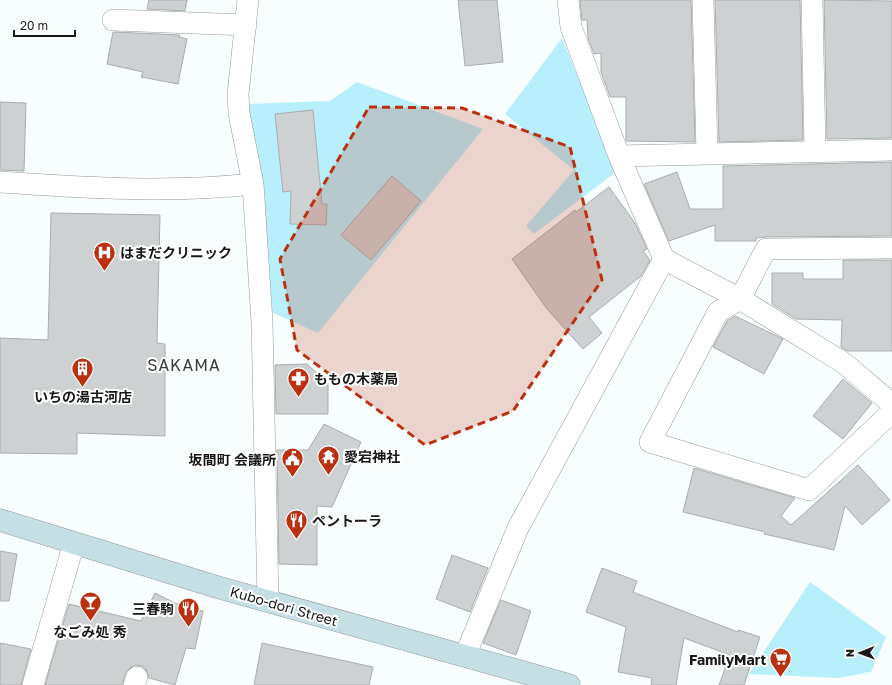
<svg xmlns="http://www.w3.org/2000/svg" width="892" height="685" viewBox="0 0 892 685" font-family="'Golos Text','Noto Sans JP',sans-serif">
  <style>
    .green { fill: #b7effc }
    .building { fill: #cdd1d2; stroke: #a9adae }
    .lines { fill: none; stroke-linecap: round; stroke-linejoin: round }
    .street-casing { stroke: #95999a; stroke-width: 22 }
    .secondary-casing { stroke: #95999a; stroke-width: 23 }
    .street { stroke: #fff; stroke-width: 21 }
    .secondary { stroke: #c4e0e5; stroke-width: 22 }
    .marked { fill: #bb310f; fill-opacity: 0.2; stroke: #bb310f; stroke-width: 3; stroke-dasharray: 8 5; stroke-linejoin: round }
    .labels { text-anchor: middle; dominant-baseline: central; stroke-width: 4; stroke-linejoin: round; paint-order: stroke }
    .poi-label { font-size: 14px; font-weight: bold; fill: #171919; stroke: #fff; text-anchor: start }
    .street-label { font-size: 14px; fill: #171919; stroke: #fff }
    .quarter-label { font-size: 16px; letter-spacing: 1px; fill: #3a3d3e; stroke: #fff }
  </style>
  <rect width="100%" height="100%" fill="#f8fdfe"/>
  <path class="green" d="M562,38L616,172L534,234L526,226L574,170L505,114Z
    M357,82L483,129L318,333L269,311L245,104L330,101Z
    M810,582L886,637L871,672L838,678L749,674Z"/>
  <path class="building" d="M149,0H187L185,11L147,9Z
    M458,0H497L503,62L465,66Z
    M580,0H691L695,142L626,141V97H610L601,72V53L594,54L588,38L587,20H582Z
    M715,0H800L803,140L719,142Z
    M824,0L892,1V138L827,139Z
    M113,32L180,35L179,37L187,39L178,84L141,77L143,72L107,64Z
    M0,102L26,103L24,171L0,170Z
    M313,110L322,204H327L326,225L290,224L291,191L283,192L275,114Z
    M892,162V236L766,237L756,238V241H715V225L669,241L644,184L677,172L690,209H723V166Z
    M392,176L421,201L371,260L341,235Z
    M609,187L635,223L647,249L643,251L650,260L641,276L589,317L602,333L583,349L547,309L512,259L575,210L576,212Z
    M51,213L160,215L157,343L165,344V436L77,433V454L0,453V338L48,340Z
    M843,260H892V351H847L841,347L842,320L796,319L772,304V273H803V279H843Z
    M735,316L783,339L764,374L713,347L727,321Z
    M307,364L328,383V414H276L275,365Z
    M843,379L872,403L843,439L813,416Z
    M324,424L361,442L332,507L317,506V565L279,564L277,450H308Z
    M858,465L890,500L862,525L845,506L834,550L764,534L765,532L683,512L694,468L795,498L781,516L791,525Z
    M0,551L17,554L9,601H0Z
    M452,555L488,568L470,612L436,599Z
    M602,568L637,581L633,592L738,632V630L760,637L744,685H719L730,655L684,638L676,685H651L652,678L618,672L626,627L586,612Z
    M155,593L183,607L203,611L195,649L186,648L175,685L149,678L146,669L142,666L135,665L130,668L126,672L122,685H45L69,604L141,621Z
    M501,600L531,611L516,655L483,643Z
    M0,643L31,649L21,685H0Z
    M262,643L373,667L369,685H254Z"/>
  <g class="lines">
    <defs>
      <path id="street" d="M248,0L238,94L239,113L253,184L262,322L268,601
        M568,0L571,27L619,156L664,259L740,299L844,363L892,404
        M703,0L707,153
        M812,0L815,151
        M113,20L246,25
        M619,156L892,150
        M0,182C85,188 169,193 253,184
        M892,248L766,249L740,299L718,312L650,442L809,490L892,412
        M465,656L518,528L664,259
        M33,685L74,543
        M134,685L137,677"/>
      <path id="secondary" d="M0,520L217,587L569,685"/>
    </defs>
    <use href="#street" class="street-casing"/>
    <use href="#secondary" class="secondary-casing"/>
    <use href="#street" class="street"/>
    <use href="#secondary" class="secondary"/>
  </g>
  <path class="marked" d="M369,107L462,108L570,147L602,280L513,411L425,445L297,350L280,259Z"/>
  <defs>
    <symbol id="hospital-pin" viewBox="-11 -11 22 30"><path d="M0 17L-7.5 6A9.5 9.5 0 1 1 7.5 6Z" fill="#bb310f" stroke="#fff"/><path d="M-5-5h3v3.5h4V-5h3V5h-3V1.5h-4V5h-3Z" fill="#fff"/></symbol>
    <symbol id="building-pin" viewBox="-11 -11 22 30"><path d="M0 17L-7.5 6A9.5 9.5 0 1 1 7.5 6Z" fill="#bb310f" stroke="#fff"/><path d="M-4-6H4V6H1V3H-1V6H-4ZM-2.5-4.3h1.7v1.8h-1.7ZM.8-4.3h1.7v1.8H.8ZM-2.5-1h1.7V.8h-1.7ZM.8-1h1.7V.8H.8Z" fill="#fff"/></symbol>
    <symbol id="pharmacy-pin" viewBox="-11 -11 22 30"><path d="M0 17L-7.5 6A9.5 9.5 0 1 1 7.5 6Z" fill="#bb310f" stroke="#fff"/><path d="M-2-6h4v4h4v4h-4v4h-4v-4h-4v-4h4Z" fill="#fff"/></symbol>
    <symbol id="temple-pin" viewBox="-11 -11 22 30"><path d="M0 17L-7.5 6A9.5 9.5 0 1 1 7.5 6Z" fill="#bb310f" stroke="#fff"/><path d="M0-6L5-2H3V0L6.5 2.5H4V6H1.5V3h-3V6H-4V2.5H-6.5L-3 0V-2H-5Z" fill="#fff"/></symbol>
    <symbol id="civic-pin" viewBox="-11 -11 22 30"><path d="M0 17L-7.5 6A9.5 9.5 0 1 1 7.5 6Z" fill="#bb310f" stroke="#fff"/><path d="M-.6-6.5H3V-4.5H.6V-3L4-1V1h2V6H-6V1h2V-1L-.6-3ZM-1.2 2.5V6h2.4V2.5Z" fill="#fff"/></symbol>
    <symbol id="restaurant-pin" viewBox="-11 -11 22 30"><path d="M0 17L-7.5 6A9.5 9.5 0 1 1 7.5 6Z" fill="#bb310f" stroke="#fff"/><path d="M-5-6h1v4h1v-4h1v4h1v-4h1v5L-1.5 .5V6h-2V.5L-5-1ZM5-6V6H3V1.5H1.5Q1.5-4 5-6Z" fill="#fff"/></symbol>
    <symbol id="bar-pin" viewBox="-11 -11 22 30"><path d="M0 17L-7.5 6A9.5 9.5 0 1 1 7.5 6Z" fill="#bb310f" stroke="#fff"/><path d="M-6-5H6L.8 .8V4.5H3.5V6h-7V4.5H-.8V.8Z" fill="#fff"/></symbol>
    <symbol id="supermarket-pin" viewBox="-11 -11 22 30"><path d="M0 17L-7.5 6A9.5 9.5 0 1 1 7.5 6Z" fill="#bb310f" stroke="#fff"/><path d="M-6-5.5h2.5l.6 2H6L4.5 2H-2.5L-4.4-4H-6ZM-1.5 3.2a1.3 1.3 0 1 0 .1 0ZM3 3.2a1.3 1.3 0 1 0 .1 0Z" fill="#fff"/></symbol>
  </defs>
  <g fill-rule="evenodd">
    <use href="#hospital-pin" x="92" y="240" width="25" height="34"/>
    <use href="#building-pin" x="70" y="356" width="25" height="34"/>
    <use href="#pharmacy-pin" x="286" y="366" width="25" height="34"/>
    <use href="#temple-pin" x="316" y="444" width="25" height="34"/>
    <use href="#civic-pin" x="280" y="446" width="25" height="34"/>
    <use href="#restaurant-pin" x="284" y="508" width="25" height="34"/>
    <use href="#bar-pin" x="78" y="590" width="25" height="34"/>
    <use href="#restaurant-pin" x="176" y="596" width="25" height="34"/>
    <use href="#supermarket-pin" x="768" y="646" width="25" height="34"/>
  </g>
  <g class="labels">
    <g class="poi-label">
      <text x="120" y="252">はまだクリニック</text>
      <text x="314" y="378">ももの木薬局</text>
      <text x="83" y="396" text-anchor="middle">いちの湯古河店</text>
      <text x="344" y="456">愛宕神社</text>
      <text x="276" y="459" text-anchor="end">坂間町 会議所</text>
      <text x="312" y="520">ペントーラ</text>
      <text x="174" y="608" text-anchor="end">三春駒</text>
      <text x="90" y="631" text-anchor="middle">なごみ処 秀</text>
      <text x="766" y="659" text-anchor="end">FamilyMart</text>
    </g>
    <g class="street-label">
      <text transform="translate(284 606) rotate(16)">Kubo-dori Street</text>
    </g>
    <g class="quarter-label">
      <text x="184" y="365">SAKAMA</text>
    </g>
  </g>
  <g transform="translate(860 653) rotate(269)" stroke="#ffffff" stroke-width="3" paint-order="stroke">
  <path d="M0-3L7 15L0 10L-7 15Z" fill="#171919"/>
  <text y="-6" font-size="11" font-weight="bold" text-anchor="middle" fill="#171919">N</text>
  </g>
  <path d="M14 30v6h61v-6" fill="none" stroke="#171919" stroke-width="2"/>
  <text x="20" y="30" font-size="12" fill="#171919" stroke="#ffffff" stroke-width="3" paint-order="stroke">20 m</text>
</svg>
